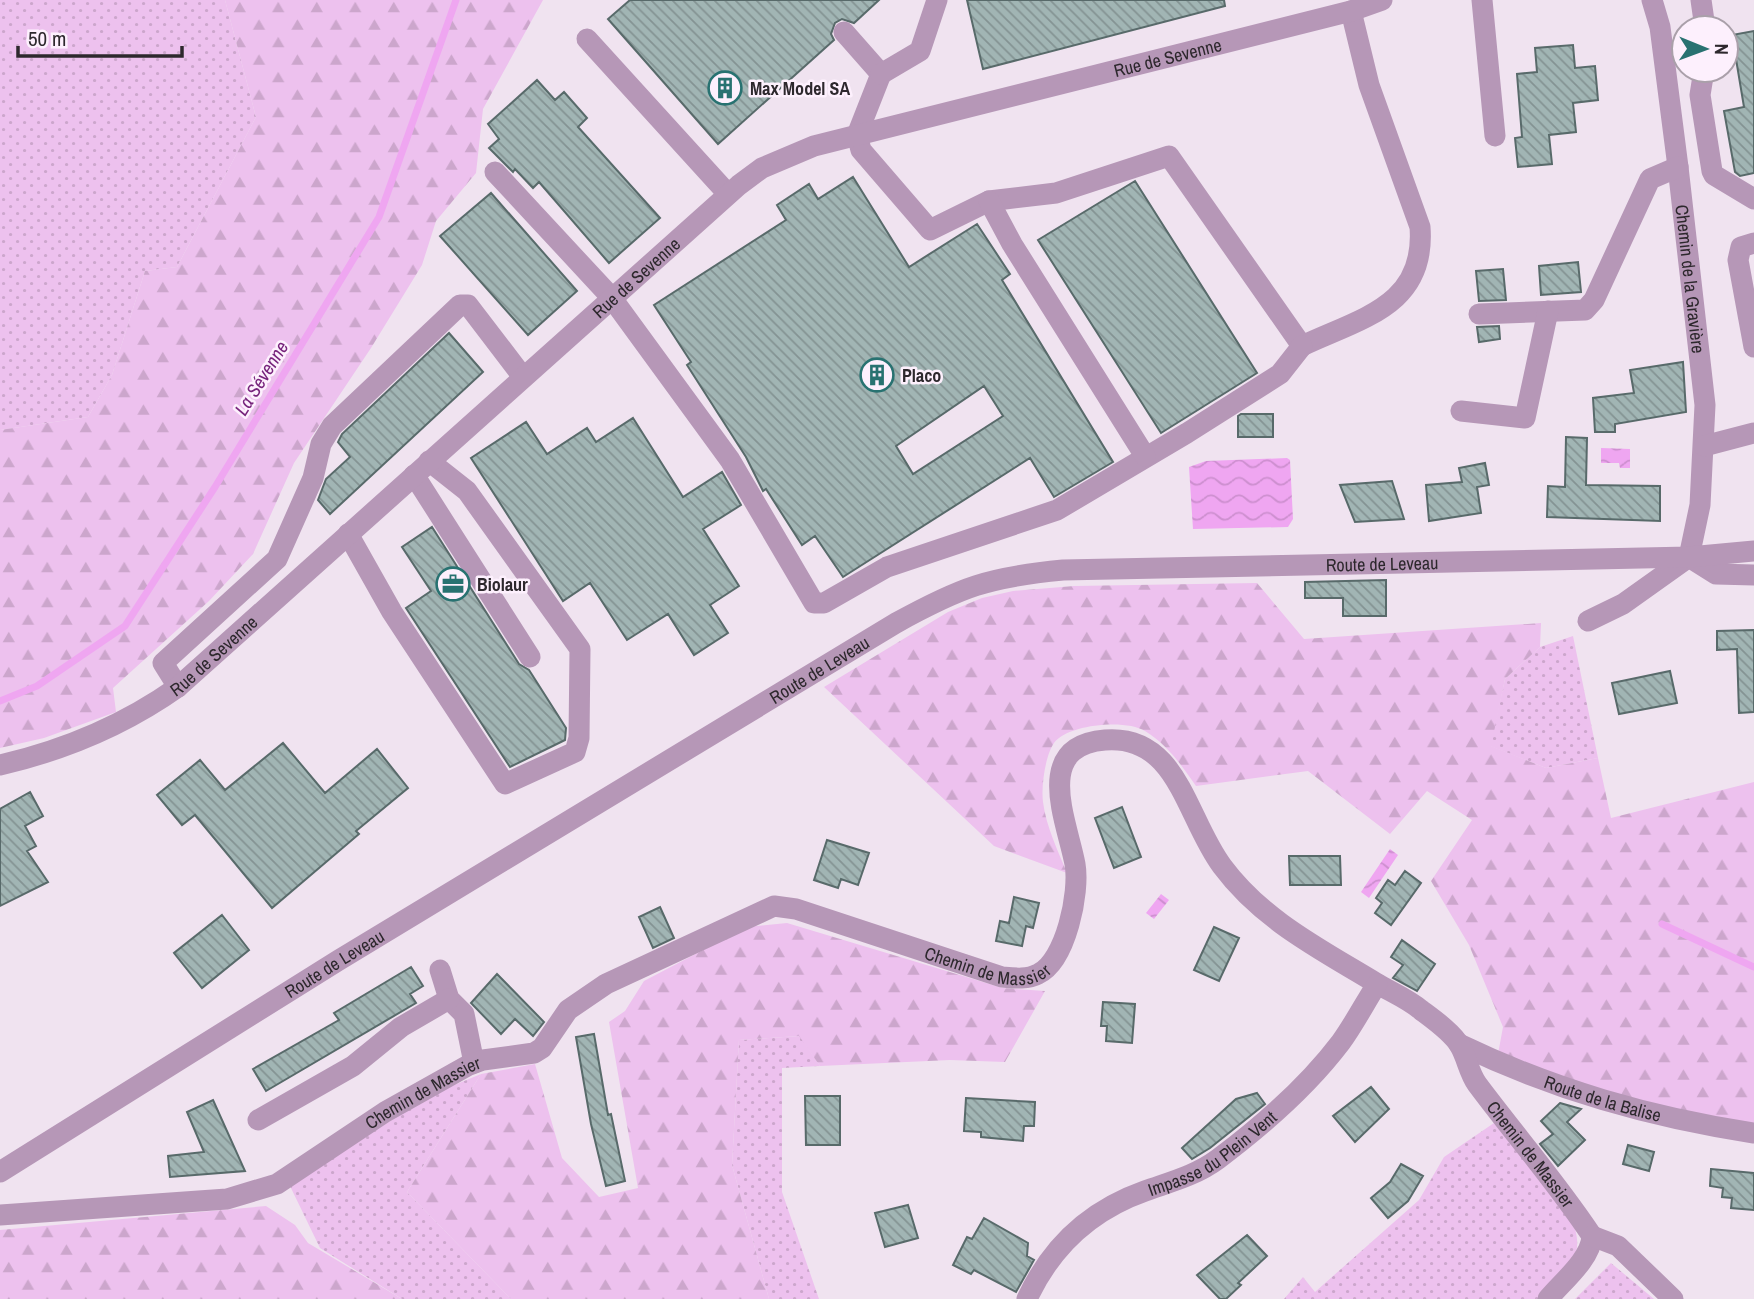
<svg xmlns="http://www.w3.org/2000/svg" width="1754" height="1299" viewBox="0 0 1754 1299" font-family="'Archivo Narrow',sans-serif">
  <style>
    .grass { fill: url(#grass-dots) }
    .forest { fill: url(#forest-firs) }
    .water { fill: url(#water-waves) }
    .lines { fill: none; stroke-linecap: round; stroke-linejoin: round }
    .stream { stroke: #efa6f1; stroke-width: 7 }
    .building { fill: url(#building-back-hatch); stroke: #586a6a; stroke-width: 2; fill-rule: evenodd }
    .minor { stroke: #b697b7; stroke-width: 21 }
    .labels { text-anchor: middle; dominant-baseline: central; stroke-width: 5; stroke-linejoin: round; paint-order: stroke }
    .street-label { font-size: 18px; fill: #2d282d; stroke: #fdf0fd }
    .poi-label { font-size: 18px; font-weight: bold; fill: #2d282d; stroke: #fdf0fd; text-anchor: start }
    .water-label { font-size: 19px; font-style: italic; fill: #77247c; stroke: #fdf0fd }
  </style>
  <defs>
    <pattern id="grass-dots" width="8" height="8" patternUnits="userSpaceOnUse" patternTransform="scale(1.75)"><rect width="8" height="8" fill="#edc1ee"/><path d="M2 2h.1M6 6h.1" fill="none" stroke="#cca6cc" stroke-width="1.8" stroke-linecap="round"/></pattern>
    <pattern id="forest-firs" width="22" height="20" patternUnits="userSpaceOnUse" patternTransform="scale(1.75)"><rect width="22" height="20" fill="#edc1ee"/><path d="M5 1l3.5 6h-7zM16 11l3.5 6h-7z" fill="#cca6cc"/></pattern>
    <pattern id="water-waves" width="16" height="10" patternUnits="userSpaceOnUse" patternTransform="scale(1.75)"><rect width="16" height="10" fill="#efa6f1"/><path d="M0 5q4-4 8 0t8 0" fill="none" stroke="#cd8fcf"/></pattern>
    <pattern id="building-back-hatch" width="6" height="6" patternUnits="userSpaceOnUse" patternTransform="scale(1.75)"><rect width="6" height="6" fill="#a1b5b4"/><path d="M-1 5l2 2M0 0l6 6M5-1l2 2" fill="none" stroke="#849393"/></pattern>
  </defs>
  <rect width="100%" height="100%" fill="#f0e3f0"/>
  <path class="grass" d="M0,0H225L256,117L177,267L145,271L112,375L88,417L0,430Z
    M1573,636L1598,758L1546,768L1490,746L1505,679L1540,647Z
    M800,1036L820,1066L782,1068V1192L819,1299H769L732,1165L739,1040Z
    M481,1074L407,1192L511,1299H402L320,1248L290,1186L430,1095Z
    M1494,1123L1570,1216C1590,1258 1565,1271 1538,1299H1284L1303,1277L1315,1292L1419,1200L1444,1157Z
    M1611,1263L1654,1299H1575Z"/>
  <path class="forest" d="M225,0H543L483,109L476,173L436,221L422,265L371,348L294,463L253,554L209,601L113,688L116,712L44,738L0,748V430L88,417L112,375L145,271L177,267L256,117Z
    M1257,583L1304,639L1541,623L1540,647L1505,679L1491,746L1546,768L1598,758L1611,818L1754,782V1124L1634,1101L1498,1054L1503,1027L1469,945L1431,881L1472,820L1427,791L1390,834L1308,771L1196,786C1181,765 1168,745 1145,731C1126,719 1068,724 1054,743C1045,756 1041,787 1043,802C1046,826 1058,851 1067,873L994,846L824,687L948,612L982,598L1013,591L1074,586Z
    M787,923L1003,988L1045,991L1005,1062L950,1060L820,1066L799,1036L739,1040L732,1165L769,1299H511L407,1192L481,1074L535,1064L562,1158L599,1197L638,1188L609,1022L625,1011L644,981L747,927Z
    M266,1206L295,1225L308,1243L402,1299H0V1230Z"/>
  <path class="water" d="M1601,448L1630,449V468H1620L1619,463H1601Z
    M1287,458L1290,460L1293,519L1288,527L1193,529L1189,467L1206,461Z
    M1390,849L1398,855L1369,898L1361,892Z
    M1161,894L1169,900L1154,919L1146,913Z"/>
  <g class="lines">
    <path class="stream" d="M0,701L37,686L125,626L215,487L379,217L456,0
      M1662,924L1754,967"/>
  </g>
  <path class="building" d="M630,0H879L854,23L842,19L835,23L831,34L834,40L718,144L608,19Z
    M967,0H1224L1225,6L983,69Z
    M1754,31V173L1740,176L1735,172L1724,111L1744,107L1732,35Z
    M1573,45L1575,68L1595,66L1598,100L1573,103L1576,132L1549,135L1552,164L1518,167L1515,138L1522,137L1517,74L1537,72L1535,48Z
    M537,80L555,100L564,92L587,118L578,127L660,218L609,263L539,182L533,188L515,169L513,172L489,148L499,139L488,124Z
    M853,177L909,267L977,224L1010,274L1002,280L1113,462L1054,497L1030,458L843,577L815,536L802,545L766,489L763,491L746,457L687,365L691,362L654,305L786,220L777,205L809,184L818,199ZM984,386L1003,416L913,474L896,446Z
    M1135,181L1257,373L1161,433L1038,240Z
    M491,193L577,291L528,335L440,236Z
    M1578,262L1581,292L1541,295L1539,266Z
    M1503,269L1506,300L1479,301L1476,271Z
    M1499,326L1500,339L1479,342L1477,327Z
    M449,333L483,372L330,514L318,500L326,479L350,457L338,442L342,434Z
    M1683,362L1686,412L1615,424V432H1595L1593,398L1634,393L1630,370Z
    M1241,414H1273V437H1238V416Z
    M633,418L683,497L722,472L741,505L703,529L739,586L710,605L728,633L694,655L668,614L627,640L590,583L563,601L471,458L526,422L547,454L587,428L596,442Z
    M1566,437L1587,438L1586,485L1660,486V521L1547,517L1548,486L1565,487Z
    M1485,463L1489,485L1477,487L1481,513L1429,521L1426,485L1462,482L1459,468Z
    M1392,481L1404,519L1355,522L1340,485Z
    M432,527L519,664L529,670L566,728L565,740L510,767L406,608L431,591L402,547Z
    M1386,580V616H1343V598H1305V582Z
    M1754,630V712L1739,713L1737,649L1717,650V631Z
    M1670,671L1677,703L1619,714L1612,683Z
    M283,743L325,793L377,749L408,788L356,831L359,834L272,908L195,815L182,825L157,795L200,760L225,790Z
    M30,792L43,816L25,826L36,846L27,851L48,882L0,906V809Z
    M1122,807L1141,857L1114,868L1095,818Z
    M827,840L869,853L858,885L841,879L838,888L814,880Z
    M1289,856H1340L1341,885H1290Z
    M1405,871L1421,883L1391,925L1375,913L1382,903L1376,898L1388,880L1395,885Z
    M1014,897L1039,903L1033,928L1026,926L1022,946L996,941L1000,921L1009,923Z
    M660,907L674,938L653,948L639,917Z
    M222,915L249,950L202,988L174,953Z
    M1214,927L1239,938L1219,981L1194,970Z
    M1402,940L1435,964L1417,991L1393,978L1403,965L1391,957Z
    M411,967L423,986L410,994L416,1003L266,1091L253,1069L339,1020L334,1013Z
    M497,974L544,1022L533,1036L515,1019L501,1034L471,1003Z
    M1103,1002L1135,1004L1132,1043L1106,1041L1107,1026H1101Z
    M594,1034L608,1115L611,1114L625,1181L606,1186L591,1124L576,1037Z
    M1371,1087L1389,1109L1355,1142L1333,1116Z
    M1257,1093L1265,1104L1210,1148L1192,1159L1182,1148L1236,1099Z
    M805,1096H840V1145H806Z
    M966,1098L1035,1102L1034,1126H1024L1023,1141L981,1137V1132L964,1131Z
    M213,1100L245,1171L170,1177L168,1156L204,1152L187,1112Z
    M1560,1103L1581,1109L1567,1122L1585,1140L1558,1166L1540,1144L1553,1134L1541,1121Z
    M1628,1145L1654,1152L1649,1171L1623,1164Z
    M1401,1164L1423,1176L1408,1201L1388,1218L1371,1198L1390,1182Z
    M1711,1169L1754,1173V1210L1731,1208L1732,1198L1722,1197L1723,1188L1710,1186Z
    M908,1205L918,1238L885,1247L875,1213Z
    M984,1218L1028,1243L1027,1256L1034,1260L1016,1292L974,1270L971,1274L953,1265L967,1237L972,1239Z
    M1247,1235L1267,1256L1238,1283L1241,1285L1226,1299H1220L1197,1275Z"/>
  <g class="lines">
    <g class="minor">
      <path d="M1482,0L1495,136"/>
      <path id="s1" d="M1652,0L1660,27L1678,167L1705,405L1700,505L1689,557"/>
      <path d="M1701,0L1705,28"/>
      <path d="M844,32L881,74L857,135L861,150L930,230L989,201L1056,193L1169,156L1302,346C1361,318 1426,306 1420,227L1369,85L1351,11"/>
      <path d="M587,39L728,194"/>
      <path d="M1704,70L1700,95L1712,171L1714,175L1754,199"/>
      <path d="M881,74L920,51L937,0"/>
      <path d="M495,172L611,297L730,460L814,603H824L887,567L1057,510L1187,433L1280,374L1302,346"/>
      <path d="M989,201L1012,244L1145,456"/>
      <path d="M1754,243L1741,247L1738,260L1754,347"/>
      <path d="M1479,314L1585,310L1594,300L1650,179L1678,167"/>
      <path d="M1461,411L1525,418L1548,311"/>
      <path d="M1704,446L1754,433"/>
      <path d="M414,475L530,657"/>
      <path d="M348,534L392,612L505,784L575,752L579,738L580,649L467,491L429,461"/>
      <path d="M1689,557L1716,574L1754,575"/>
      <path d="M1588,621L1623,604L1689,557"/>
      <path d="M178,687L163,663L277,559L313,478L321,444L332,426L460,305H468L523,377"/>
      <path id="s2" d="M0,765C65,750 123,726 178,687L739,185L762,168L814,146L1351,11L1382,0"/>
      <path d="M440,970L449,999L464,1014L474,1063"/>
      <path id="s3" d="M1459,1044C1555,1090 1649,1117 1754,1133"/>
      <path d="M258,1120L353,1066L401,1027L449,999"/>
      <path id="s4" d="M0,1172L339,960L896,623C961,587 989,577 1063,570L1689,557L1754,551"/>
      <path id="s5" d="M0,1215L227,1199L277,1184L385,1112L467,1066L483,1060L534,1053L542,1048L568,1010L606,984L774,906L796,909L1002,977C1013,978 1027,980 1038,974C1066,961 1080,892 1075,864C1067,821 1032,746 1105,740C1178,734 1186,818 1222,866C1262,920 1320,949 1376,983C1391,992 1408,999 1421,1010C1433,1019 1453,1033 1460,1046C1467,1058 1469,1073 1477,1084C1515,1135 1557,1183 1592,1236C1591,1259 1562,1282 1548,1299"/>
      <path d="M1592,1236L1618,1246L1673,1299"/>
      <path id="s6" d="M1027,1299C1051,1247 1091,1210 1145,1191C1170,1182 1195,1176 1218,1159C1262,1126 1307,1087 1341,1042C1354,1024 1365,1003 1377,984"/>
    </g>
  </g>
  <defs>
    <symbol id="building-ring" viewBox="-11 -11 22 22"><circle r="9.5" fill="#fdf0fd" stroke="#287271" stroke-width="1.5"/><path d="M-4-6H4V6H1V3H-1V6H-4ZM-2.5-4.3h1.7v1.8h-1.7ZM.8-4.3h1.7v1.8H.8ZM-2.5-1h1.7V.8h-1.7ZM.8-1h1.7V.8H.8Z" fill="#287271"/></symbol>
    <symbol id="office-ring" viewBox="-11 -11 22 22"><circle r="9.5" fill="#fdf0fd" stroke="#287271" stroke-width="1.5"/><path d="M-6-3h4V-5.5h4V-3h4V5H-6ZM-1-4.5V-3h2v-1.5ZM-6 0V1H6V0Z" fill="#287271"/></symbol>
  </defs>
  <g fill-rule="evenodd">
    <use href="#building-ring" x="706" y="69" width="38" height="38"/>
    <use href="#building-ring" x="858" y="356" width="38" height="38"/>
    <use href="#office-ring" x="434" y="565" width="38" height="38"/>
  </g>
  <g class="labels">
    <g class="street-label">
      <text stroke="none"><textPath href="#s2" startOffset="1398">Rue de Sevenne</textPath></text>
      <text stroke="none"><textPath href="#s2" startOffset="810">Rue de Sevenne</textPath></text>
      <text stroke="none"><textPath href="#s1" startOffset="282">Chemin de la Gravière</textPath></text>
      <text stroke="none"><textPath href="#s4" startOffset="1547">Route de Leveau</textPath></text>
      <text stroke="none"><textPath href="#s2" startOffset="243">Rue de Sevenne</textPath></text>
      <text stroke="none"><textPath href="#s4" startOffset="961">Route de Leveau</textPath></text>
      <text stroke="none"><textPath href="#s5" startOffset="1082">Chemin de Massier</textPath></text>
      <text stroke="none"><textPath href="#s4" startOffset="394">Route de Leveau</textPath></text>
      <text stroke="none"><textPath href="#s5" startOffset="452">Chemin de Massier</textPath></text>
      <text stroke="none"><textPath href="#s3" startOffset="154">Route de la Balise</textPath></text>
      <text stroke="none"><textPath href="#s6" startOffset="242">Impasse du Plein Vent</textPath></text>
      <text stroke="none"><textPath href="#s5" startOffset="2023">Chemin de Massier</textPath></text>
    </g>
    <g class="poi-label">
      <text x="750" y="88">Max Model SA</text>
      <text x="902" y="375">Placo</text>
      <text x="477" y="584">Biolaur</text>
    </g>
    <g class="water-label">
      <text transform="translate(261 378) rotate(-58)">La Sévenne</text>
    </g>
  </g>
  <g transform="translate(1705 49) rotate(91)"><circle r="33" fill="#fdf0fd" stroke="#aaa0aa" stroke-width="2"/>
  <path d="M0-5L12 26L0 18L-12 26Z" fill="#287271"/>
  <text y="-10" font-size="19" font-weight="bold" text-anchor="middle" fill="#2d282d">N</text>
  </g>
  <path d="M18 46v10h164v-10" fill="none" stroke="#2d282d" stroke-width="3.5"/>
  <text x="28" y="46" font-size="21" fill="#2d282d" stroke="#fdf0fd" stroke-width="5" paint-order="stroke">50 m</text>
</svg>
